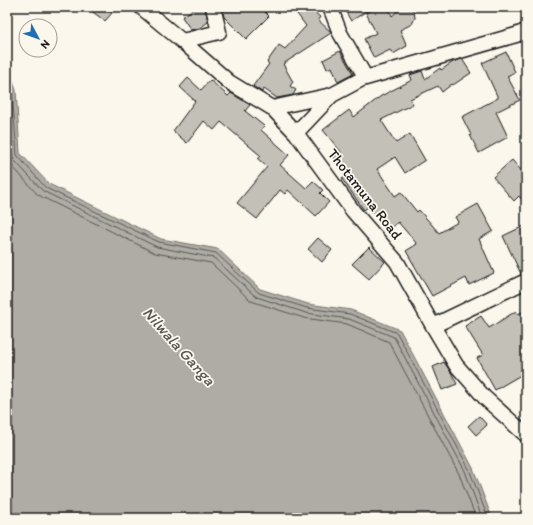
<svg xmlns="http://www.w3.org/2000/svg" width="533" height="525" viewBox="0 0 533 525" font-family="Itim,sans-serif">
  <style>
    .water { fill: #afaca5; stroke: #74726e }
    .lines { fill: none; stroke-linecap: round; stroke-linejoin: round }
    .shore { stroke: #575653; stroke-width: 1 }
    .building { fill: #c3c0b8; stroke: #1c1c1c }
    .street-casing { stroke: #1c1c1c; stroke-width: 17 }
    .street { stroke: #fbf7ec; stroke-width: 14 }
    .labels { text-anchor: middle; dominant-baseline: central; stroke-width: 3.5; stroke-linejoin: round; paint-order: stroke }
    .street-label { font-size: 15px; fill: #1c1c1c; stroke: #fbf7ec }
    .water-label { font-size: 16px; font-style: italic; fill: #575653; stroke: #fbf7ec }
  </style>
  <rect width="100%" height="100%" fill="#fbf7ec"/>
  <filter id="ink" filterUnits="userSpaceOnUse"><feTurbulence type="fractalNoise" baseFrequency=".025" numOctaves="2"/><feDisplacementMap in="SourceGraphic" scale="8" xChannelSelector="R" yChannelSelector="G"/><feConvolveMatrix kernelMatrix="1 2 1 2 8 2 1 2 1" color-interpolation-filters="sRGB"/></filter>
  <g filter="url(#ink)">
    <path class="water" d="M7,67L16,90L20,153L49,184L161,239L218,249L260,289L308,304L351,310L400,330L473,468L492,518H7Z"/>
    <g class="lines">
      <path class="shore" d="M7,78L12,91L17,155L46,188L159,242L216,253L259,293L307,308L350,314L397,333L469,469L488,518
        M7,95L12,156L14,160L43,191L157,247L214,258L254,295L257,297L306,313L349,319L394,337L465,471L482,518
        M7,160L37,194L42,197L155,253L211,263L250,300L254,302L304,318L347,324L389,342L459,474L476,518"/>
    </g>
    <path class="building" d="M86,7H104L112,13L105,21Z
      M196,7H205L208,22L200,28L191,30L182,17Z
      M222,7H260L269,16L246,39L224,17Z
      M292,7H308L320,17L318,20L330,31L331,33L283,64L293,82L290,86L296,90L293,95L277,98L264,89L262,92L253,86L269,64L267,62L279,45L285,49L306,26Z
      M343,7H373L351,21Z
      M377,7H388L392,16L401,8L405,7H409L414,11L415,18L412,24L400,30L407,46L393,54L390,50L374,58L364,39L376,33L366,13Z
      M340,51L353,74L338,82L332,67L327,69L323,60Z
      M506,52L515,72L507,76L520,100L496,112L508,137L479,153L470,135H471L462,117L498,98L482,63Z
      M462,59L471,73L453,85L452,84L442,92L438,86L410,99L413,104L381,120L396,143L410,134L425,160L405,173L395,157L377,169L395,196L401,192L417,212L419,210L439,233L458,222L455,217L478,204L493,231L479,239L494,273L469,285L466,278L432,296L406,251L417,244L398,222L388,230L368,207L364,210L342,179L349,174L334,158L341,152L323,130L349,110L354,117L381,96L412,80L410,75L422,71L425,79L440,68L441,70L453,62Z
      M188,78L201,90L210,80L228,96L231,93L250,105L245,111L264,126L261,130L289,155L280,165L306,188L313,181L323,190L320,193L329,202L316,216L288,190L285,194L280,190L257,219L237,203L267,167L258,159L261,156L221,122L214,130L204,121L187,143L173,131L195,101L180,87Z
      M512,160L526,176V205L519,196L514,201L493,177Z
      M526,225V273L521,274L503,236Z
      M318,238L332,250L322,262L308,249Z
      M369,247L385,262L369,279L352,264Z
      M526,310V372L495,390L477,358L483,355L465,326L481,316L489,328L516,311L518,314Z
      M444,362L452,374L457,384L442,390L433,367Z
      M479,416L487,425L476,435L468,426Z"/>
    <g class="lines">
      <defs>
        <path id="street" d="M141,7L182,41L229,82L272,108L296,133L353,211L397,262L433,326L456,365L485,398L526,435
          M330,7L340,33L366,78
          M182,41L219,32L213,7
          M272,108L332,95L362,79L516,35L526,31
          M296,133L332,95
          M433,326L526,281"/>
      </defs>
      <use href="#street" class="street-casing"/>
      <use href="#street" class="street"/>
    </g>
  </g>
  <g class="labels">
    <g class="street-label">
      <text transform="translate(365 194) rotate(52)">Thotamuna Road</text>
    </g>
    <g class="water-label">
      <text transform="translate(179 346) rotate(48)">Nilwala Ganga</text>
    </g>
  </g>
  <rect width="533" height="525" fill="none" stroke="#fbf7ec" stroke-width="24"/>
  <rect x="12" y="12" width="509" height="501" fill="none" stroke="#1c1c1c" stroke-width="1.5" filter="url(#ink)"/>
  <g transform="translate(38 38) rotate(131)"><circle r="19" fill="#fbf7ec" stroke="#a29f99"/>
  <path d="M0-3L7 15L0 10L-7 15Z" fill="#1f6fb2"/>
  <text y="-6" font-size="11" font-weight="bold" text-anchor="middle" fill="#1c1c1c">N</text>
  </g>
</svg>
